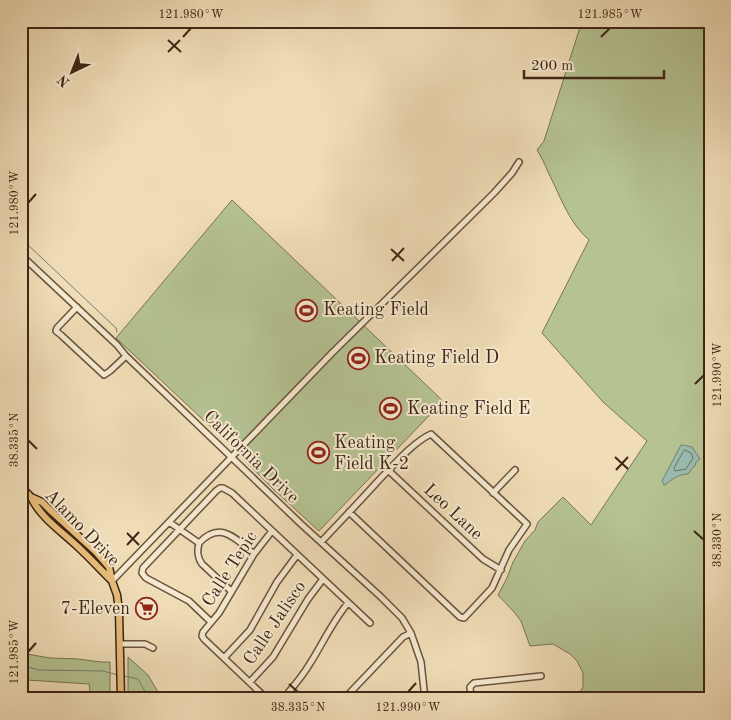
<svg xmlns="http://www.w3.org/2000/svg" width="731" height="720" viewBox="0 0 731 720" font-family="'Old Standard TT',serif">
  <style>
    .green { fill: #b5c292; stroke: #7a7454 }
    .water { fill: #9abcaf; stroke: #758071 }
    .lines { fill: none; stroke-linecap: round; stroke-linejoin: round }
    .shore { stroke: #6c7162; stroke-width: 1 }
    .stream { stroke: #758071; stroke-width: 1 }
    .minor-casing { stroke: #6a543e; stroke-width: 8 }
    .major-casing { stroke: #3e2615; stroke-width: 9 }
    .minor { stroke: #f5e9d0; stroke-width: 5 }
    .major { stroke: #e8be7c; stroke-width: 6 }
    .ticks { fill: none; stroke: #3e2615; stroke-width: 2 }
    .labels { text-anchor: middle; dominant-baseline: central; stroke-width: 4; stroke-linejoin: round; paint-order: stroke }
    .poi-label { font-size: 18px; fill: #3e2615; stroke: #f5e9d0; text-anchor: start }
    .street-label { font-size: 18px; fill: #3e2615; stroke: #f5e9d0 }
    .neatline { fill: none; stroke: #3e2615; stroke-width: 2 }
    .ticks-label { font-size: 12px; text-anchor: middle; fill: #3e2615 }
  </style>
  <rect width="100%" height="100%" fill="#f0ddb7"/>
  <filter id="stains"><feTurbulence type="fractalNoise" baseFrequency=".004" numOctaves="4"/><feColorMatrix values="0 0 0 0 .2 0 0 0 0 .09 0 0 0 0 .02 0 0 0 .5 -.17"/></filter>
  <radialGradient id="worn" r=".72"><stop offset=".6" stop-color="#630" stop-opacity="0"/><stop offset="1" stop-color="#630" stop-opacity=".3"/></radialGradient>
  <path class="green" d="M582,21H710V699H576L583,687V673L577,661L570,654L553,644L530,646L521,621L515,613L498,595L507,578L513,562L525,541L535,530L538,522L563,497L591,525L647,441L603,402L542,333L589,240C568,222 560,195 548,172C545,164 541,157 537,150L544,141Z
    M232,200L443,401L319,531L273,489L231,446L116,338Z
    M21,653L50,658L78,659L101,662H110V699H91L89,684L27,680L21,679Z
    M128,657L148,675L162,699H128Z"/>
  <path class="water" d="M681,445H682L692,447L700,459L696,462L695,466H694L688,474C679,474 672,479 665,485H664L662,481Z"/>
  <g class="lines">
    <path class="shore" d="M685,450L691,453L693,458L686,469L675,471L674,468L683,452Z"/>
    <path class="stream" d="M27,244L116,328L117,332
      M21,665L39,670L103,671L118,675
      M124,676L138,679L149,699"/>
    <defs>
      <path id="minor" d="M21,255L117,345L126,356L301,524L381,597L402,618L411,633L421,662L425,699
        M77,307L57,328L56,331L61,335L104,375L110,371L126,356
        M388,470L483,559L501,570
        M493,493L515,470
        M169,522L199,543
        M321,542C341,521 360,501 379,480C394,465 412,443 431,434L527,524L509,550L492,588L464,618L460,617L349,512
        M112,581L332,353L494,193L512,173L519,162
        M231,591L202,564C197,557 197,551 199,543C221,520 236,539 254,554
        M211,622L189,601L146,578L142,573L143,568L216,491L220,488H223L232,493L370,623
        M120,644H145L153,648
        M224,658L250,630L277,582L297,555
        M250,682L273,657L308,599L323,579
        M267,699L204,639L202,636L203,632L219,613L254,554L272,531
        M283,699C292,688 302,677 309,665C322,645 332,622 348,603
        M344,699L403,637L411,633
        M471,699L470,687L474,683L541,676"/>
      <path id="major" d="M21,487L31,497L42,502L50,510L96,552L109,567L112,581L117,595L119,611L121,699
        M31,497C40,517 61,531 77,546C89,557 100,569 111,580"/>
    </defs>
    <use href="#minor" class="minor-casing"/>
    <use href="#major" class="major-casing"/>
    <use href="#minor" class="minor"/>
    <use href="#major" class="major"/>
  </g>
  <path class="ticks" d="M183,37L191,28M601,37L610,28M168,40L181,52M168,52L180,40M28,203L36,194M391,249L404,261M392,261L404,248M695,384L704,375M28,440L37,449M615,457L628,469M616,470L628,457M694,531L704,540M127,533L139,545M127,545L139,532M28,652L36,643M289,684L298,692M408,692L416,683"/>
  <defs>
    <symbol id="stadium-ring" viewBox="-11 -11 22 22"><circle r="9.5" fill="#f5e9d0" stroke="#8f2418" stroke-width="1.5"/><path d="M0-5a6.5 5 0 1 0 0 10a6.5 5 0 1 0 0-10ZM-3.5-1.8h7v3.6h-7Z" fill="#8f2418"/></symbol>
    <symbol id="supermarket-ring" viewBox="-11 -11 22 22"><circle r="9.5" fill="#f5e9d0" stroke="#8f2418" stroke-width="1.5"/><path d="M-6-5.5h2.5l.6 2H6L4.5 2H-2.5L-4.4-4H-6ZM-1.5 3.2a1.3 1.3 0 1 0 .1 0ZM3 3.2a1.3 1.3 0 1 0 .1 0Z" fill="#8f2418"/></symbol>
  </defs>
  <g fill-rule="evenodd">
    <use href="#stadium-ring" x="294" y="298" width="25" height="25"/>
    <use href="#stadium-ring" x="346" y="346" width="25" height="25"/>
    <use href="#stadium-ring" x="378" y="396" width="25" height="25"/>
    <use href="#stadium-ring" x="306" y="440" width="25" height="25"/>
    <use href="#supermarket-ring" x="134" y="596" width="25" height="25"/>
  </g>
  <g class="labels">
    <g class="poi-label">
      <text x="323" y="310">Keating Field</text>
      <text x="374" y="358">Keating Field D</text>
      <text x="407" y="409">Keating Field E</text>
      <text x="334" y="443">Keating<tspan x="334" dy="21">Field K-2</tspan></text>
      <text x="130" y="609" text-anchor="end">7-Eleven</text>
    </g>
    <g class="street-label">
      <text transform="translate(251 457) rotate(44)">California Drive</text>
      <text transform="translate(453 512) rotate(43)">Leo Lane</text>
      <text transform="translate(82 528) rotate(46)">Alamo Drive</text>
      <text transform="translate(230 569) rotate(-57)">Calle Tepic</text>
      <text transform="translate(275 623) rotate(-56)">Calle Jalisco</text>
    </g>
  </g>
  <rect width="731" height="720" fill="none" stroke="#f0ddb7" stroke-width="55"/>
  <g transform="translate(72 72) rotate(223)" stroke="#f5e9d0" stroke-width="4" paint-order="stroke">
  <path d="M0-4L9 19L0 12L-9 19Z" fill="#3e2615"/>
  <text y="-8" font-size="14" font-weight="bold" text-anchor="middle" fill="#3e2615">N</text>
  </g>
  <path d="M524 70v8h140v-8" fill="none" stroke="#3e2615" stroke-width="2.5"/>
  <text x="531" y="70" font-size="15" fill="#3e2615" stroke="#f5e9d0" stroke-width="4" paint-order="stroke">200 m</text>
  <rect x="28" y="28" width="676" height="664" class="neatline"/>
  <g class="ticks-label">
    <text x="191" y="18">121.980°W</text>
    <text x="610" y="18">121.985°W</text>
    <text transform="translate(14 203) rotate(-90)" y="4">121.980°W</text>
    <text transform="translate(717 375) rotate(-90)" y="4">121.990°W</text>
    <text transform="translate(14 440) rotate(-90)" y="4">38.335°N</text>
    <text transform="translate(717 540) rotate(-90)" y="4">38.330°N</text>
    <text transform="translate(14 652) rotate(-90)" y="4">121.985°W</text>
    <text x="298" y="711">38.335°N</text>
    <text x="408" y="711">121.990°W</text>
  </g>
  <rect width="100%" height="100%" filter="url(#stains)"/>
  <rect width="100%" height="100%" fill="url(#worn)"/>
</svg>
